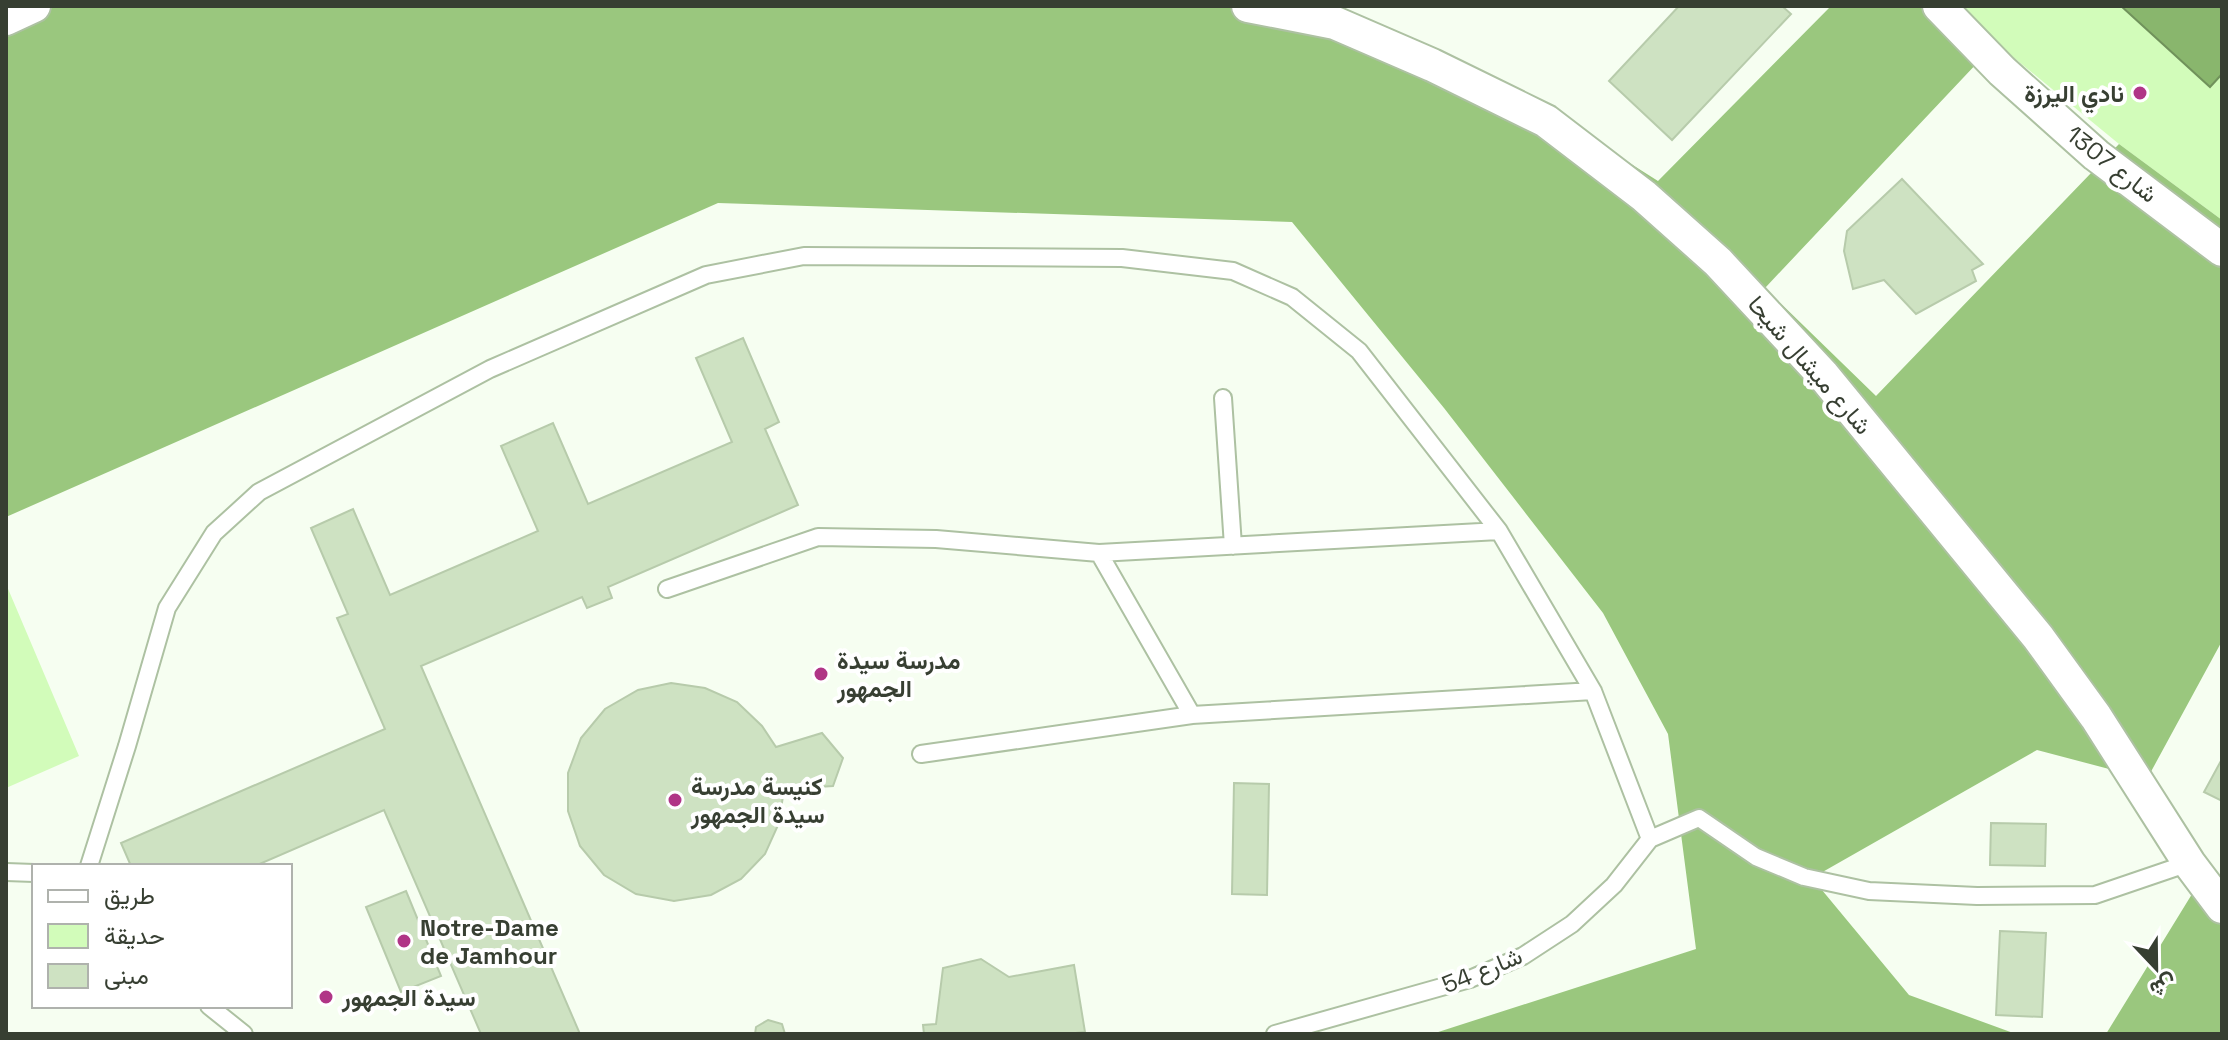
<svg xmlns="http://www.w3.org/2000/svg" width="2228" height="1040" viewBox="0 0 2228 1040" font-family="'Space Grotesk',Vazirmatn,sans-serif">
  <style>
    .green { fill: #d2fcba }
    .forest { fill: #9ac77e }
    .water { fill: #89b66d; stroke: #70925b; stroke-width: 2 }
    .building { fill: #cee2c2; stroke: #b7cbab; stroke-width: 2 }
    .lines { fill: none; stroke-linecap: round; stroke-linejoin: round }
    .lane-casing { stroke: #adc1a2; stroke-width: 20 }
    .street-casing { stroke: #adc1a2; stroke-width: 36 }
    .lane { stroke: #fff; stroke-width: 16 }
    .street { stroke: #fff; stroke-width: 32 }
    .poi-dot { fill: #b03586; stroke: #fff; stroke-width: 3 }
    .labels { text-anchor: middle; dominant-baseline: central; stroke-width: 8; stroke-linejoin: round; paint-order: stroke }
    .poi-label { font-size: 24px; font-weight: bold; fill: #373f32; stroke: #fff; text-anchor: start }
    .street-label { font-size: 24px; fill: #373f32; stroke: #fff }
  </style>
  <rect width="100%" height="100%" fill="#f6fef1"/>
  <path class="green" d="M1951,6H2222V220L2119,144Z
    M6,584L79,756L6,788Z"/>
  <path class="forest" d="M6,6H1290L1590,138L1658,181L1831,6H1951L1996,43L1765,288L1876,396L2119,144L2222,220V641L2147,779L2037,750L1812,878L1909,995L2016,1034H1432L1696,949L1668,734L1603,613L1444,408L1292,222L718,203L6,517Z
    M2208,868L2222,882V1034H2106Z"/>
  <path class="water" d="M2121,6H2219L2222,9V74L2210,87Z"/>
  <path class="building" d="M1679,6H1782L1791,14L1672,140L1609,81Z
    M1902,179L1983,264L1972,270L1976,281L1916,314L1884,280L1853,289L1844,251L1847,231Z
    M743,338L779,422L765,429L798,505L608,587L612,598L587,608L582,597L421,666L580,1034H481L384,810L255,866H131L121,843L385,729L337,618L348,614L311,528L353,509L390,595L538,531L501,446L553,423L588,504L732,442L696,358Z
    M671,683L705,688L737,702L762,726L776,747L822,733L843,758L833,786L784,789L779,823L765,854L741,879L711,895L674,901L636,894L604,875L580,846L568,811V773L581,738L605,709L638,690Z
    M2222,759V801L2204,792Z
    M1234,783L1269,784L1267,895L1232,894Z
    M1991,823L2046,824L2045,866L1990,865Z
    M406,891L441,976L401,992L366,907Z
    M2000,931L2046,933L2042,1017L1996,1015Z
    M981,959L1009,977L1074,965L1085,1032L1066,1034H924L923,1025L936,1024L943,968Z
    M768,1020L782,1024L785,1034H755L756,1027Z"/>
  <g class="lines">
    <defs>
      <path id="lane" d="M1223,398L1233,546
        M1099,553L1192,715L1593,691
        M667,589L818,537L936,539L1099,553L1499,531
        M921,754L1192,715
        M89,866L127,746L167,608L214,533L259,492L490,369L706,275L804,256L1122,258L1233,271L1292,297L1359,351L1499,531L1593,691L1650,839L1699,818L1756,857L1804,877L1869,891L1977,896L2095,895L2189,863
        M6,872L34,873
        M209,1006L244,1034
        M1275,1034L1470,979L1523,956L1572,924L1614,885L1650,839"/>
      <path id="street" d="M1248,6L1335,23L1432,65L1546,121L1644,196L1718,262L1823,375L2038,637L2096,717L2189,863L2222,907
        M1939,6L2002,71L2096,155L2222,250
        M6,19L34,6"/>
    </defs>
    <use href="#lane" class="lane-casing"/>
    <use href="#street" class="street-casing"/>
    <use href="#lane" class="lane"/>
    <use href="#street" class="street"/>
  </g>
  <g class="poi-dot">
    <circle cx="2140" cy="93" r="8"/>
    <circle cx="821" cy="674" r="8"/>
    <circle cx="675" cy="800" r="8"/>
    <circle cx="404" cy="941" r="8"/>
    <circle cx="326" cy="997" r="8"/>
  </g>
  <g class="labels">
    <g class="poi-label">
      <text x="2124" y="93" text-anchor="end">نادي اليرزة</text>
      <text x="837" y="660">مدرسة سيدة<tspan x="837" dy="28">الجمهور</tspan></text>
      <text x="691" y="786">كنيسة مدرسة<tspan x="691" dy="28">سيدة الجمهور</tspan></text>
      <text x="420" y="927">Notre-Dame<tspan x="420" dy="28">de Jamhour</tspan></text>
      <text x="342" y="997">سيدة الجمهور</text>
    </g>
    <g class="street-label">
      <text transform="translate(2112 164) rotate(38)">شارع 1307</text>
      <text transform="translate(1810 365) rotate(49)">شارع ميشال شيحا</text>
      <text transform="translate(1482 970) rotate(-22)">شارع 54</text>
    </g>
  </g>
  <rect width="2228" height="1040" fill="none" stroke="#373f32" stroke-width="16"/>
  <rect x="32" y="864" width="260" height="144" fill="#ffffff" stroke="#afb2ad" stroke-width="2"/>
  <rect x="48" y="890" width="40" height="12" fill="#ffffff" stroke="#afb2ad" stroke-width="2"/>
  <text x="104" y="904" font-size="24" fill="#373f32">طريق</text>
  <rect x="48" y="924" width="40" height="24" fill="#d2fcba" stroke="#afb2ad" stroke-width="2"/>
  <text x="104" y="944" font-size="24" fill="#373f32">حديقة</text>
  <rect x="48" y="964" width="40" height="24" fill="#cee2c2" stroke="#afb2ad" stroke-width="2"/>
  <text x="104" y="984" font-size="24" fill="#373f32">مبنى</text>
  <g transform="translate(2156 968) rotate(158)" stroke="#ffffff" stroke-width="6" paint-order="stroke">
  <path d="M0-6L14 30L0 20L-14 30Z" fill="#373f32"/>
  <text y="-12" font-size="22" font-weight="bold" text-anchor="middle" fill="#373f32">ش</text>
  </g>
</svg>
